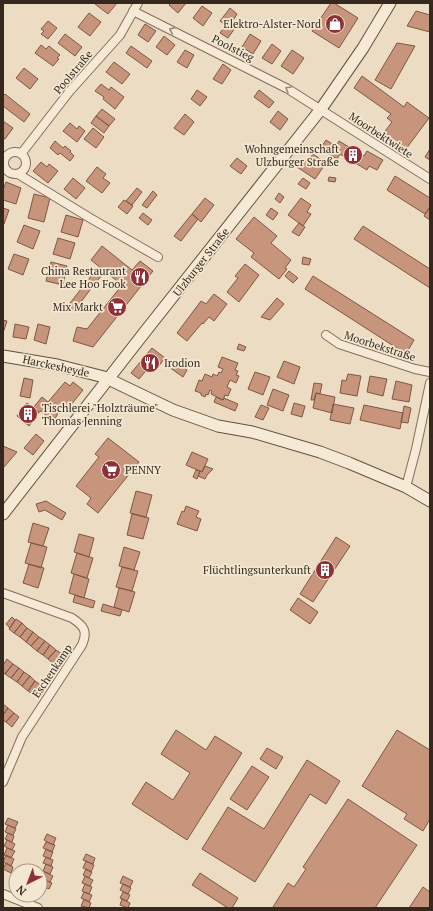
<svg xmlns="http://www.w3.org/2000/svg" width="433" height="911" viewBox="0 0 433 911" font-family="'PT Serif',serif">
  <style>
    .building { fill: #c6957c; stroke: #815743 }
    .lines { fill: none; stroke-linecap: round; stroke-linejoin: round }
    .minor-casing { stroke: #846e5b; stroke-width: 10 }
    .secondary-casing { stroke: #654f3f; stroke-width: 13 }
    .minor { stroke: #f6ead6; stroke-width: 8 }
    .secondary { stroke: #f6ead6; stroke-width: 11 }
    .oneway { stroke: #96897a }
    .labels { text-anchor: middle; dominant-baseline: central; stroke-width: 3.5; stroke-linejoin: round; paint-order: stroke }
    .poi-label { font-size: 11px; fill: #35281e; stroke: #f3e7d2; text-anchor: end }
    .street-label { font-size: 11px; fill: #35281e; stroke: #f3e7d2 }
  </style>
  <rect width="100%" height="100%" fill="#ebdcc3"/>
  <path class="building" d="M96,3H117L108,14L95,4Z
    M171,3H186L178,13L169,5Z
    M331,3H334L358,18L339,48L312,31Z
    M202,6L212,13L203,26L193,18Z
    M230,8L237,14L232,22L237,25L228,38L220,33L226,25L220,21Z
    M416,11L430,15V32L407,26Z
    M89,13L101,22L90,36L78,27Z
    M48,21L57,28L48,39L41,34L44,31L41,29Z
    M145,24L156,31L148,42L138,35Z
    M65,34L82,47L75,56L58,43Z
    M250,34L261,41L253,54L242,47Z
    M164,36L175,45L167,55L156,47Z
    M397,43L415,46L391,89L375,80Z
    M272,44L281,51L272,64L262,58Z
    M41,45L46,49L49,46L60,55L57,58L59,59L53,66L35,53Z
    M131,46L152,61L147,68L126,53Z
    M185,50L194,55L187,68L177,62Z
    M292,50L304,58L293,74L281,66Z
    M114,62L130,74L122,84L106,72Z
    M223,64L231,70L222,84L213,79Z
    M24,68L38,79L30,89L16,78Z
    M362,76L404,107L407,102L429,118L406,149L383,134L392,122L387,118L391,114L354,88Z
    M101,84L109,90L111,87L124,97L115,109L103,99L104,97L95,91Z
    M197,90L207,97L200,106L191,99Z
    M259,90L274,102L269,108L254,97Z
    M5,94L30,114L24,122L3,106V96Z
    M102,109L115,119L109,126L96,116Z
    M278,111L288,119L280,130L270,122Z
    M185,114L194,122L184,135L174,128Z
    M96,116L109,126L104,133L91,123Z
    M3,121L13,128L5,139L3,138Z
    M70,123L77,129L79,126L85,131L77,142L63,131Z
    M93,128L104,137L96,148L84,139Z
    M326,140L334,145L333,146L335,148L339,141L364,156L367,151L383,160L377,170L369,166L367,170L340,154L337,159L320,149Z
    M55,141L63,148L65,146L71,151L70,152L74,156L70,161L60,153L58,155L50,148Z
    M430,149V160L425,157Z
    M313,154L326,163L315,179L297,167L302,159L307,162Z
    M237,158L247,166L241,174L230,166Z
    M41,162L47,167L49,164L58,171L48,183L33,171Z
    M97,167L106,174L103,178L110,183L102,193L86,181Z
    M395,176L430,198V207L425,214L387,190Z
    M329,177L336,178L335,182L328,181Z
    M73,178L85,188L76,199L64,189Z
    M303,178L310,183L306,189L298,184Z
    M6,182L21,188L16,204L3,200V190Z
    M137,188L142,192L132,205L126,201Z
    M153,191L157,195L147,208L142,205Z
    M279,193L284,197L280,203L275,199Z
    M34,194L50,198L44,222L28,218Z
    M205,198L214,205L201,222L192,214Z
    M301,198L311,205L307,212L311,214L303,226L288,215Z
    M124,200L133,206L127,214L118,207Z
    M430,207V220L424,216Z
    M3,208L9,210L4,224L3,223Z
    M271,208L278,213L273,220L266,215Z
    M143,213L152,220L148,225L139,218Z
    M192,214L198,219L181,241L174,236Z
    M66,215L83,220L78,237L61,232Z
    M254,217L277,236L271,243L291,260L285,268L287,269L279,279L251,257L254,253L236,239Z
    M299,223L305,227L299,236L292,232Z
    M24,225L40,231L33,249L17,242Z
    M363,226L430,269V288L354,239Z
    M58,238L75,243L70,259L53,254Z
    M102,246L132,270L140,261L153,271L93,347L73,341L77,327L87,329L122,285L91,260Z
    M14,254L29,259L23,275L8,269Z
    M303,257L311,259L309,265L302,264Z
    M51,262L67,266L63,285L46,281Z
    M245,264L259,275L239,302L227,292L238,278L235,276Z
    M95,271L101,276L73,312L67,307Z
    M289,271L298,278L293,283L285,276Z
    M313,276L414,340L406,354L305,289Z
    M214,294L227,304L214,321L209,317L203,324L202,323L187,341L177,333L201,301L206,304Z
    M277,298L284,304L270,320L261,317Z
    M3,320L7,321L3,333Z
    M15,324L29,327L26,339L13,337Z
    M38,324L50,327L46,344L34,340Z
    M239,344L246,347L244,351L237,349Z
    M152,348L165,358L154,372L149,367L139,379L131,373Z
    M222,357L238,363L235,370L238,371L236,375L239,376L236,383L230,380L227,387L231,389L228,396L225,395L223,400L211,394L212,391L210,390L208,395L206,394L205,397L201,395V393L195,391L199,380L202,381L205,374L212,377L213,374L217,376L219,372L221,373L223,369L218,367Z
    M174,360L187,370L183,377L169,367Z
    M284,361L300,367L294,384L277,377Z
    M255,372L270,377L263,395L248,389Z
    M348,374L361,376L357,396L340,393L342,380L346,381Z
    M370,376L387,379L383,396L367,392Z
    M24,378L33,380L30,398L20,396Z
    M396,381L412,385L409,402L392,399Z
    M65,382L70,386L73,382L83,390L66,411L62,408L59,411L48,402Z
    M314,383L322,384L320,394L316,393L314,400H311Z
    M273,389L289,395L283,411L267,405Z
    M316,393L335,397L332,413L313,408Z
    M42,397L59,411L55,419L54,418L52,420L41,411L39,412L33,408Z
    M216,397L223,400L224,398L238,404L235,411L214,402Z
    M27,403L39,412L29,426L17,416Z
    M294,403L305,406L302,417L291,414Z
    M333,404L354,408L350,424L330,420Z
    M261,405L269,408L263,420L255,417Z
    M364,405L403,413L400,429L360,420Z
    M404,406L411,408L408,423L401,422Z
    M36,434L44,441L33,455L24,448Z
    M108,438L139,462L98,513L87,504L91,498L76,486L99,457L95,454Z
    M3,446L17,452L4,467H3Z
    M192,452L208,459L202,472L186,465Z
    M205,466L213,469L207,475L205,479L198,476L200,471L202,472Z
    M196,470L200,471L197,479L193,477Z
    M136,491L152,495L146,517L130,513Z
    M46,501L66,513L62,520L45,510L39,512L36,504Z
    M186,506L199,511L196,517L201,519L197,531L177,524L182,511L184,512Z
    M132,514L149,518L143,539L127,535Z
    M33,523L49,528L43,546L28,542Z
    M79,534L94,538L89,557L74,552Z
    M336,537L350,546L313,602L300,594Z
    M31,543L47,547L41,568L25,563Z
    M124,547L140,552L134,570L119,566Z
    M77,553L93,558L87,578L71,573Z
    M29,564L44,568L38,588L23,583Z
    M122,567L138,571L132,591L116,587Z
    M74,574L89,579L84,598L69,593Z
    M119,588L135,592L129,612L114,607Z
    M75,595L95,601L93,608L73,602Z
    M298,598L318,612L310,624L290,610Z
    M103,604L122,610L120,616L101,611Z
    M12,617L15,620L10,628L6,624Z
    M16,619L22,623L14,633L9,629Z
    M22,623L27,628L20,637L14,633Z
    M27,628L33,632L26,642L20,637Z
    M33,632L39,637L31,646L26,642Z
    M39,637L45,641L37,651L31,646Z
    M45,641L50,645L43,655L37,651Z
    M50,645L56,650L48,659L43,655Z
    M56,650L62,654L54,664L48,659Z
    M7,659L13,664L5,674L3,672V665Z
    M13,664L19,668L11,678L5,674Z
    M19,668L24,672L17,682L11,678Z
    M24,672L30,676L22,686L17,682Z
    M30,676L35,681L28,691L22,686Z
    M35,681L41,685L34,695L28,691Z
    M3,704L8,708L3,715Z
    M8,708L14,713L6,722L3,720V715Z
    M14,713L19,717L12,727L6,722Z
    M176,730L206,750L215,736L242,753L187,840L132,804L146,782L173,800L190,773L161,754Z
    M397,730L430,750V819L423,831L404,819L407,814L362,786Z
    M267,748L283,757L276,769L260,759Z
    M307,760L340,781L326,804L310,794L255,882L202,849L228,807L264,829Z
    M252,766L269,777L247,810L230,799Z
    M348,799L417,845L375,908H275L273,907L288,883L294,887L306,869L303,867Z
    M8,818L18,822L15,828L5,824Z
    M8,825L16,829L13,835L5,832Z
    M8,833L14,836L12,842L5,839Z
    M47,834L56,838L53,845L44,840Z
    M7,840L15,844L12,850L4,846Z
    M46,842L55,845L52,852L43,848Z
    M7,848L15,851L11,858L4,855Z
    M46,849L53,852L50,859L43,856Z
    M86,854L95,858L93,864L83,860Z
    M6,855L14,859L11,866L3,862Z
    M46,857L53,860L51,866L43,863Z
    M86,861L94,865L91,872L83,868Z
    M6,863L13,867L11,873L3,869Z
    M46,864L53,867L50,874L43,871Z
    M86,869L92,872L89,878L83,875Z
    M45,872L53,876L50,882L42,879Z
    M200,873L238,898L232,908H228L192,885Z
    M85,876L93,880L90,886L82,883Z
    M123,876L133,881L130,887L120,883Z
    M45,880L52,883L49,889L42,886Z
    M85,884L92,887L89,894L82,891Z
    M123,884L131,888L128,894L120,890Z
    M423,887L430,892V908H409Z
    M84,892L92,895L89,902L81,898Z
    M123,892L130,895L127,901L120,898Z
    M84,899L91,903L89,908L81,906Z
    M122,899L130,903L128,908L120,905Z"/>
  <g class="lines">
    <defs>
      <path id="minor" d="M133,11L288,89L430,179
        M4 163a11 11 0 1 1 22 0a11 11 0 1 1-22 0Z
        M21,154L69,92L120,35L138,3
        M18,174L90,218L158,257
        M326,335L339,344L415,369L430,372
        M406,487L416,449L430,383
        M3,593L72,618C84,626 88,631 82,645L22,737L3,782
        M3,894L38,908"/>
      <path id="secondary" d="M3,356L57,365L104,377L173,410L218,426L252,432L320,452L349,463L406,487L430,501
        M3,514L144,333L321,109L363,48L390,3"/>
    </defs>
    <use href="#minor" class="minor-casing"/>
    <use href="#secondary" class="secondary-casing"/>
    <use href="#minor" class="minor"/>
    <use href="#secondary" class="secondary"/>
  </g>
  <defs><path id="oneway-chevron" d="M-2-3.5L2.5 0L-2 3.5" fill="none" stroke-width="1.6" stroke-linecap="round" stroke-linejoin="round"/></defs>
  <g class="oneway">
    <use href="#oneway-chevron" transform="translate(172 30) rotate(-154)"/>
    <use href="#oneway-chevron" transform="translate(288 89) rotate(-150)"/>
  </g>
  <defs>
    <symbol id="shop-disc" viewBox="-11 -11 22 22"><circle r="9.5" fill="#8e3037" stroke="#f3e7d2"/><path d="M-5-2.5h2.3a2.7 3.5 0 0 1 5.4 0H5L5.5 6h-11ZM-1.5-2.5h3a1.5 2.3 0 0 0-3 0Z" fill="#fff"/></symbol>
    <symbol id="building-disc" viewBox="-11 -11 22 22"><circle r="9.5" fill="#8e3037" stroke="#f3e7d2"/><path d="M-4-6H4V6H1V3H-1V6H-4ZM-2.5-4.3h1.7v1.8h-1.7ZM.8-4.3h1.7v1.8H.8ZM-2.5-1h1.7V.8h-1.7ZM.8-1h1.7V.8H.8Z" fill="#fff"/></symbol>
    <symbol id="restaurant-disc" viewBox="-11 -11 22 22"><circle r="9.5" fill="#8e3037" stroke="#f3e7d2"/><path d="M-5-6h1v4h1v-4h1v4h1v-4h1v5L-1.5 .5V6h-2V.5L-5-1ZM5-6V6H3V1.5H1.5Q1.5-4 5-6Z" fill="#fff"/></symbol>
    <symbol id="supermarket-disc" viewBox="-11 -11 22 22"><circle r="9.5" fill="#8e3037" stroke="#f3e7d2"/><path d="M-6-5.5h2.5l.6 2H6L4.5 2H-2.5L-4.4-4H-6ZM-1.5 3.2a1.3 1.3 0 1 0 .1 0ZM3 3.2a1.3 1.3 0 1 0 .1 0Z" fill="#fff"/></symbol>
  </defs>
  <g fill-rule="evenodd">
    <use href="#shop-disc" x="324" y="13" width="22" height="22"/>
    <use href="#building-disc" x="342" y="144" width="22" height="22"/>
    <use href="#restaurant-disc" x="129" y="266" width="22" height="22"/>
    <use href="#supermarket-disc" x="106" y="296" width="22" height="22"/>
    <use href="#restaurant-disc" x="139" y="352" width="22" height="22"/>
    <use href="#building-disc" x="17" y="403" width="22" height="22"/>
    <use href="#supermarket-disc" x="100" y="459" width="22" height="22"/>
    <use href="#building-disc" x="314" y="559" width="22" height="22"/>
  </g>
  <g class="labels">
    <g class="poi-label">
      <text x="321" y="24">Elektro-Alster-Nord</text>
      <text x="339" y="149">Wohngemeinschaft<tspan x="339" dy="13">Ulzburger Straße</tspan></text>
      <text x="126" y="271">China Restaurant<tspan x="126" dy="13">Lee Hoo Fook</tspan></text>
      <text x="103" y="307">Mix Markt</text>
      <text x="164" y="363" text-anchor="start">Irodion</text>
      <text x="42" y="408" text-anchor="start">Tischlerei "Holzträume"<tspan x="42" dy="13">Thomas Jenning</tspan></text>
      <text x="125" y="470" text-anchor="start">PENNY</text>
      <text x="311" y="570">Flüchtlingsunterkunft</text>
    </g>
    <g class="street-label">
      <text transform="translate(233 48) rotate(27)">Poolstieg</text>
      <text transform="translate(73 72) rotate(-50)">Poolstraße</text>
      <text transform="translate(381 135) rotate(33)">Moorbektwiete</text>
      <text transform="translate(201 262) rotate(-52)">Ulzburger Straße</text>
      <text transform="translate(380 346) rotate(18)">Moorbekstraße</text>
      <text transform="translate(56 366) rotate(12)">Harckesheyde</text>
      <text transform="translate(52 671) rotate(-56)">Eschenkamp</text>
    </g>
  </g>
  <rect width="433" height="911" fill="none" stroke="#35281e" stroke-width="8"/>
  <g transform="translate(28 883) rotate(222)"><circle r="19" fill="#f3e7d2" stroke="#a79b8a"/>
  <path d="M0-3L7 15L0 10L-7 15Z" fill="#8e3037"/>
  <text y="-6" font-size="11" font-weight="bold" text-anchor="middle" fill="#35281e">N</text>
  </g>
</svg>
